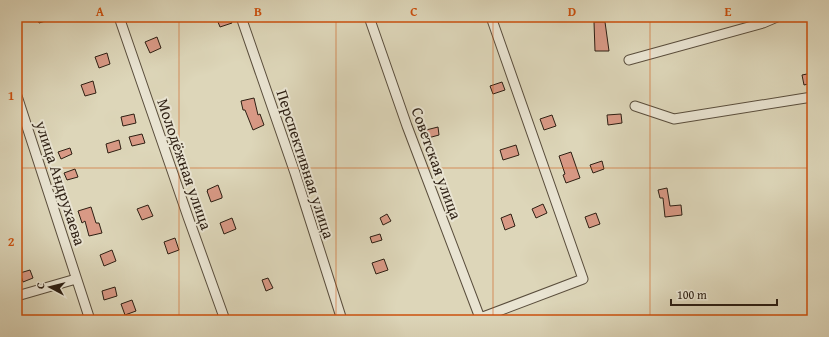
<svg xmlns="http://www.w3.org/2000/svg" width="829" height="337" viewBox="0 0 829 337" font-family="'Gentium Book Plus',serif">
  <style>
    .building { fill: #d89985; stroke: #2d1f13 }
    .lines { fill: none; stroke-linecap: round; stroke-linejoin: round }
    .street-casing { stroke: #594d3c; stroke-width: 11 }
    .street { stroke: #e9e4d2; stroke-width: 9 }
    .grid { fill: none; stroke: #cc500d; stroke-width: 1; stroke-opacity: 0.55 }
    .labels { text-anchor: middle; dominant-baseline: central; stroke-width: 4; stroke-linejoin: round; paint-order: stroke }
    .street-label { font-size: 16px; fill: #2d1f13; stroke: #e9e4d2 }
    .neatline { fill: none; stroke: #cc500d; stroke-width: 1.5 }
    .grid-label { font-size: 13px; text-anchor: middle; font-weight: bold; fill: #cc500d }
  </style>
  <rect width="100%" height="100%" fill="#ddd6b9"/>
  <filter id="stains"><feTurbulence type="fractalNoise" baseFrequency=".005" numOctaves="4"/><feColorMatrix values="0 0 0 0 .2 0 0 0 0 .09 0 0 0 0 .02 0 0 0 .5 -.17"/></filter>
  <radialGradient id="worn" r=".72"><stop offset=".6" stop-color="#630" stop-opacity="0"/><stop offset="1" stop-color="#630" stop-opacity=".3"/></radialGradient>
  <path class="building" d="M37,17H54L55,18L39,23Z
    M216,17H229L232,23L220,27Z
    M594,22H605L609,51H595Z
    M157,37L161,48L150,53L145,42Z
    M107,53L110,64L99,68L95,57Z
    M812,73V83L804,85L802,75Z
    M93,81L96,93L85,96L81,85Z
    M502,82L505,90L493,94L490,86Z
    M254,98L258,115L260,114L264,125L253,130L245,110H243L241,101Z
    M134,114L136,123L123,126L121,117Z
    M621,114L622,123L608,125L607,115Z
    M552,115L556,126L544,130L540,119Z
    M438,127L439,135L428,138L426,130Z
    M142,134L145,143L132,146L129,137Z
    M119,140L121,149L108,153L106,144Z
    M516,145L519,155L503,160L500,150Z
    M70,148L72,154L61,159L58,152Z
    M571,152L580,178L566,183L563,175L565,174L559,156Z
    M602,161L604,169L593,173L590,165Z
    M75,169L78,177L67,180L64,173Z
    M218,185L222,196V198L211,202L207,191H208L207,190Z
    M667,188L670,206L681,205L682,215L665,217L663,198H660L658,190Z
    M543,204L547,213L536,218L532,209Z
    M148,205L153,216L142,220L137,209Z
    M91,207L96,223H99L102,233L89,236L85,221L82,223L78,211Z
    M596,213L600,224L589,228L585,217Z
    M387,214L391,221L383,225L380,218Z
    M511,214L515,226L505,230L501,218Z
    M232,218L236,229L224,234L220,223Z
    M380,234L382,240L372,243L370,237Z
    M175,238L179,250L168,254L164,242Z
    M112,250L116,261L104,266L100,255Z
    M384,259L388,270L376,274L372,263Z
    M30,270L33,278L23,282L20,273Z
    M268,278L273,288L266,291L262,280Z
    M115,287L117,296L104,300L102,291Z
    M132,300L136,311L125,315L121,304Z"/>
  <g class="lines">
    <defs>
      <path id="street" d="M119,17L188,217L225,320
        M241,17L295,173L342,320
        M369,17L407,126L480,318
        M629,60L763,23L777,17
        M17,96L90,320
        M635,106L674,119L812,97
        M17,296L76,279
        M475,320L583,279L491,17"/>
    </defs>
    <use href="#street" class="street-casing"/>
    <use href="#street" class="street"/>
  </g>
  <path class="grid" d="M179,17V320M336,17V320M493,17V320M650,17V320M17,168H812"/>
  <g class="labels">
    <g class="street-label">
      <text transform="translate(437 163) rotate(70)">Советская улица</text>
      <text transform="translate(185 164) rotate(71)">Молодёжная улица</text>
      <text transform="translate(306 164) rotate(72)">Перспективная улица</text>
      <text transform="translate(61 183) rotate(72)">улица Андрухаева</text>
    </g>
  </g>
  <rect width="829" height="337" fill="none" stroke="#ddd6b9" stroke-width="44"/>
  <g transform="translate(50 287) rotate(277)" stroke="#e9e4d2" stroke-width="3" paint-order="stroke">
  <path d="M0-3L7 15L0 10L-7 15Z" fill="#2d1f13"/>
  <text y="-6" font-size="11" font-weight="bold" text-anchor="middle" fill="#2d1f13">С</text>
  </g>
  <path d="M671 299v6h106v-6" fill="none" stroke="#2d1f13" stroke-width="2"/>
  <text x="677" y="299" font-size="12" fill="#2d1f13" stroke="#e9e4d2" stroke-width="3" paint-order="stroke">100 m</text>
  <rect x="22" y="22" width="785" height="293" class="neatline"/>
  <g class="grid-label">
    <text x="100" y="16">A</text>
    <text x="258" y="16">B</text>
    <text x="414" y="16">C</text>
    <text x="572" y="16">D</text>
    <text x="728" y="16">E</text>
    <text x="11" y="100">1</text>
    <text x="11" y="246">2</text>
  </g>
  <rect width="100%" height="100%" filter="url(#stains)"/>
  <rect width="100%" height="100%" fill="url(#worn)"/>
</svg>
